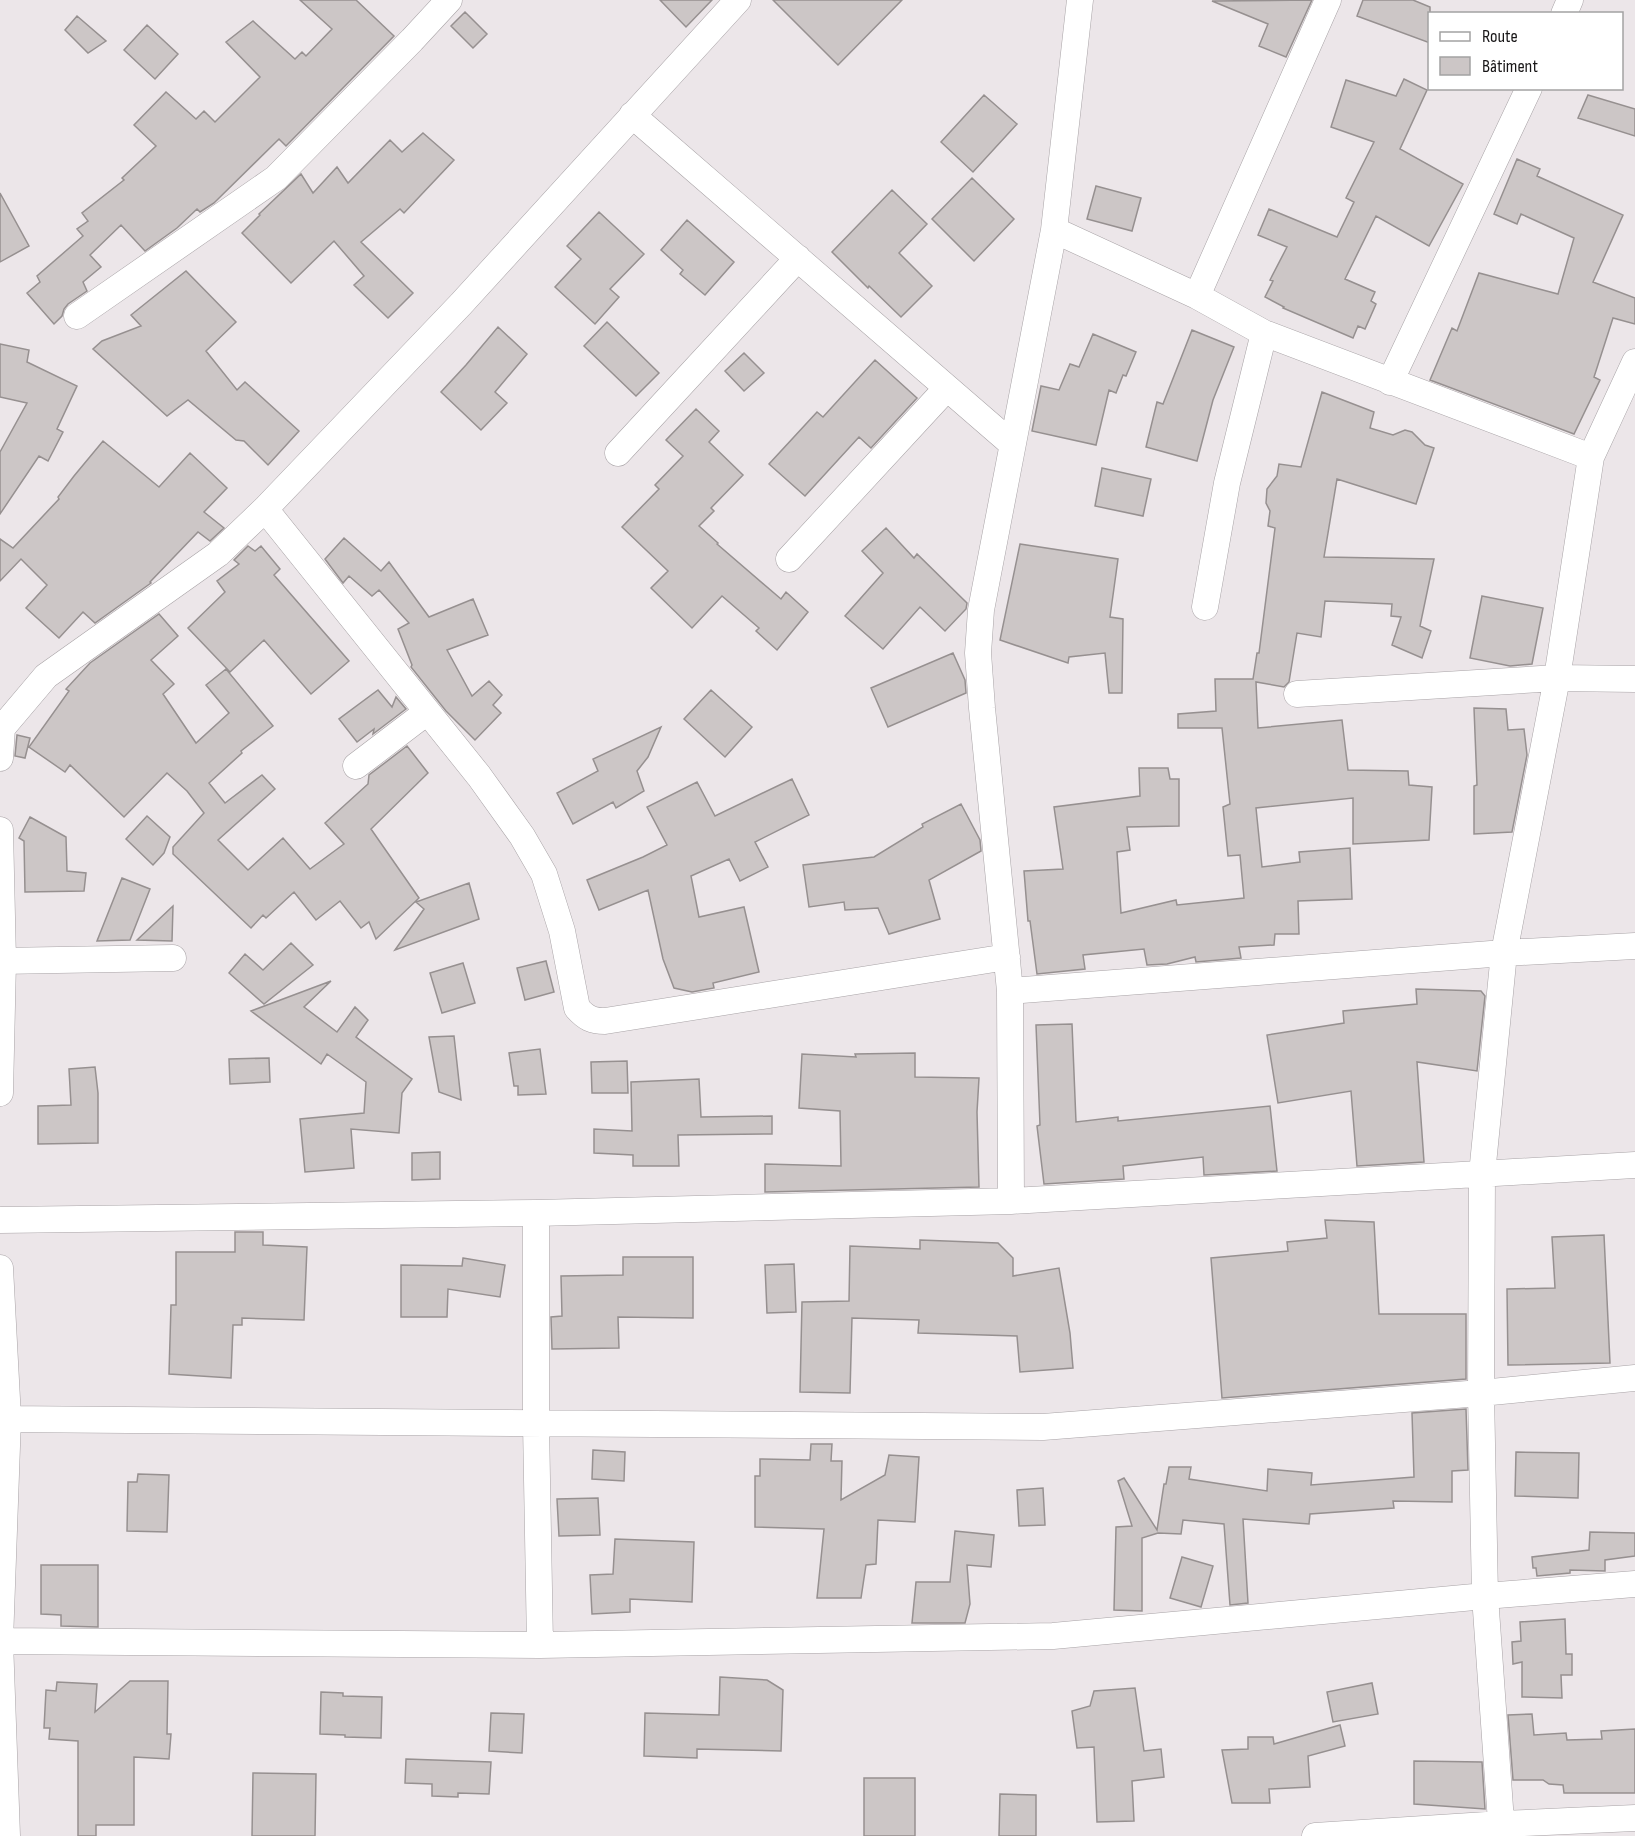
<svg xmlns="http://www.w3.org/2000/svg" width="1635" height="1836" viewBox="0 0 1635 1836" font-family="'Sofia Sans Condensed',sans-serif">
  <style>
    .building { fill: #ccc6c6; stroke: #969090; stroke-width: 1.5 }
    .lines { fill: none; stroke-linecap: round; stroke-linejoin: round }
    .street-casing { stroke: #a8a3a6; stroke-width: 27 }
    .street { stroke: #fff; stroke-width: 26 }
  </style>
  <rect width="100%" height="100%" fill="#ece6e9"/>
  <path class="building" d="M300,0H356L394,36L286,146L279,139L214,203L200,212L197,209L177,228L145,251L121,225L90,255L101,267L83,282L87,291L68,304L64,309L62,316L54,324L27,293L40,282L37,276L83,236L77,229L88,221L82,213L124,180L122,178L156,146L134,125L166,92L196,119L204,111L215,122L260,77L226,42L253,21L295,59L302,52L306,56L332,29Z
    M660,0H712L686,27Z
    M773,0H902L838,65Z
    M1312,0L1286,57L1259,46L1268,24L1212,1Z
    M1363,0H1413L1430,7V43L1357,16Z
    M465,12L487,34L473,48L451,26Z
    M77,16L106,41L88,53L65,30Z
    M147,25L178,54L155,79L124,50Z
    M1404,79L1427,90L1400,149L1463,184L1429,246L1376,216L1345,279L1375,292L1371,301L1376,304L1365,329L1358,326L1353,338L1283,308L1284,307L1265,297L1273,281L1270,280L1287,247L1258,235L1269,209L1337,237L1354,202L1346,198L1374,142L1331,127L1346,80L1396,96Z
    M984,95L1017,124L973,172L941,142Z
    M1588,95L1635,109V136L1578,118Z
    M423,133L454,160L404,213L400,209L361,242L413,293L388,318L354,285L364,276L334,241L291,283L242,233L260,215L259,214L301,174L313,193L337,167L348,183L390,140L402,152Z
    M1517,159L1540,169L1537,176L1623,215L1593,282L1635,298V324L1613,318L1594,377L1600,380L1574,434L1430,380L1452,328L1457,331L1479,273L1558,294L1574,238L1521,214L1517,224L1494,214Z
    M972,178L1014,219L974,261L932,219Z
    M1096,186L1141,198L1132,231L1087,219Z
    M892,190L927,224L899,253L932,286L901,317L869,286L868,288L832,252Z
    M0,193L29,246L0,262Z
    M599,212L644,254L610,289L619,297L595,324L555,287L581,259L567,246Z
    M687,220L734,262L705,295L680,274L683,270L661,250Z
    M186,271L236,322L206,351L237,390L245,382L299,431L268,465L244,441L236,440L188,400L167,416L93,349L102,341L141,326L131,315Z
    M607,322L659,373L636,396L584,346Z
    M498,327L527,354L495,392L507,403L481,430L441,392L466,365Z
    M1192,330L1234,347L1213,400L1197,461L1146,447L1157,402L1163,404Z
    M1093,334L1136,352L1126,376L1123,375L1116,393L1109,390L1096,445L1032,431L1041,386L1059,390L1070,364L1079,367Z
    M0,344L29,350L27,362L77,386L57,429L63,432L48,461L39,456L0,514V452L27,403L0,397Z
    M744,353L764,373L744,391L725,371Z
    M875,360L917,398L871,448L859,437L805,496L769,464L817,412L823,417Z
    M1322,392L1374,412L1370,428L1393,435L1405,430L1412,432L1425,445L1434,448L1416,504L1337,479L1324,557L1434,559L1420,626L1431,631L1422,658L1392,645L1401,617L1391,616L1392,604L1325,601L1321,637L1297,633L1289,682L1284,687L1256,682L1258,728L1342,720L1348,770L1408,771L1409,785L1432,787L1429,840L1353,844V798L1256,808L1262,867L1300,862L1299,852L1350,848L1352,899L1298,901L1299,934H1275L1274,945L1239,947L1241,958L1196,962L1195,957L1167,964L1147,965L1144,949L1083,955L1085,969L1037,974L1030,921H1028L1024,871L1063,869L1054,807L1140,796L1139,768H1168L1170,779H1179V826L1127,827L1130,850L1117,852L1121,913L1176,900L1177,905L1244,898L1240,855L1228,856L1223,807L1230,804L1222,728H1178V714L1216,711L1215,679H1253L1257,653H1259L1275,528L1268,526L1270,511L1266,503L1267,489L1277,476L1279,464L1301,467Z
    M696,409L719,431L709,442L743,475L711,508L714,511L699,526L718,543L717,544L781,599L786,592L808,612L777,650L756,631L759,628L722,596L692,628L651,588L668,571L622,527L659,489L655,485L683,456L666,440Z
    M103,441L159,487L190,453L227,488L204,512L224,528L210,541L198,532L150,582L151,583L95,623L83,612L59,638L26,608L47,585L21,559L0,581V539L13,548L59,499L58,497L74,476Z
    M1102,468L1151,479L1143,516L1095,506Z
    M886,528L914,558L917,554L967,603L966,609L945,631L920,607L883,649L845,616L883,573L862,551Z
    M344,538L381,571L389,562L429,617L473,599L488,635L447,650L472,696L489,681L502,695L493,705L501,713L475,740L446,711L411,667L412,665L398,629L409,623L379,590L372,596L349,576L343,583L325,559Z
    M1020,544L1118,559L1110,617L1123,619L1122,693H1109L1105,653L1069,657L1068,663L1000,640Z
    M248,546L255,551L261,546L280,569L274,575L349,661L311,694L264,640L230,672L188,628L225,592L217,581L239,564L234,560Z
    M1482,596L1543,608L1532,664L1510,666L1470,658Z
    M159,614L178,636L151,660L174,684L163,694L196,743L229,713L206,685L226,669L273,726L241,751L242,753L209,783L225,803L262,775L275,789L218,840L248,870L283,838L310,869L344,844L325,823L368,784L369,775L407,746L428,773L371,829L419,898L376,939L369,922L361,928L340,901L316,920L294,892L266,918L263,915L251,928L173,854V847L204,813L187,791L167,773L124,817L70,765L65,772L29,747L69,691L66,689L90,663Z
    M953,653L965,680L966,693L888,727L871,688Z
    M378,690L392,707L396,697L406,709L373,734L374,729L357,742L339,719Z
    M711,690L752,727L725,757L684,719Z
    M1474,708L1506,709L1508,730L1524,729L1527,755L1512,832L1474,834V786L1477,785Z
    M661,727L648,757L637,771L644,791L616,808L613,802L573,824L557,793L598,771L593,759Z
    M17,735L30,738L25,758L15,756Z
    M792,779L809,815L755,842L768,867L740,881L729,859L691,876L699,917L744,907L759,972L713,983L714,988L692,992L674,988L663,959L648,890L599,910L587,880L643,857L667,845L647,807L697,782L715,816Z
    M961,804L980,840L981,851L929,880L940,919L889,934L878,908L845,910L844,902L809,907L803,865L874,857L923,827L922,824Z
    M147,816L170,837L164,853L153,865L126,839Z
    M30,817L66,837L67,871L86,873L84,891L25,892L24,841L19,838Z
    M122,878L150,889L130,940L97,941Z
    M469,883L479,919L395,950L424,909L416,902Z
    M173,906L172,941L137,940Z
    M291,943L313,965L264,1004L229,973L245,954L263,970Z
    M546,961L554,992L525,1000L517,968Z
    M463,963L475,1003L442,1013L430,973Z
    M331,981L304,1007L337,1032L355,1007L368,1020L356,1037L412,1079L402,1093L399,1133L351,1129L354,1168L305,1172L300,1119L364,1113L366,1082L327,1054L321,1064L251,1011Z
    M1416,989L1481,991L1485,996L1477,1071L1417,1062L1424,1162L1357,1166L1351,1091L1278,1103L1267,1035L1344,1023L1343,1011L1417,1004Z
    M1072,1024L1076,1122L1118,1117V1121L1270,1106L1277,1171L1204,1175L1203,1157L1123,1166L1124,1179L1044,1184L1037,1126L1040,1125L1036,1025Z
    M454,1036L461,1100L439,1092L429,1037Z
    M540,1049L546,1094L518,1095V1086H514L509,1053Z
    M915,1053V1077L979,1078L977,1112L979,1187L765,1192V1164L841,1166L840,1111L799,1108L802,1054L856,1057L855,1054Z
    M269,1058L270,1082L230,1084L229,1059Z
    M627,1061L628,1093H592L591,1062Z
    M95,1067L98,1093V1143L38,1144V1106L71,1105L69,1069Z
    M699,1079L701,1117L772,1116V1134L678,1135L679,1166H633V1155L594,1153V1129L632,1131L631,1082Z
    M440,1152V1179L412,1180V1153Z
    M1325,1220L1374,1222L1379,1314H1466V1379L1222,1398L1211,1258L1288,1251L1287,1242L1327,1238Z
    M235,1232H263V1245L307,1247L304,1320L242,1318V1325H233L231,1378L169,1374L171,1305H176V1252H235Z
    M1604,1235L1610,1363L1508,1365L1507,1289L1555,1288L1552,1237Z
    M920,1240L998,1243L1013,1258V1276L1059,1268L1070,1333L1073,1368L1020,1372L1017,1336L918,1333L919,1320L852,1318L850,1393L800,1392L802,1302L849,1301L850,1246L920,1249Z
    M623,1257H693V1318L618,1317L619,1348L552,1349L551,1317L562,1316L561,1276L623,1275Z
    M463,1258L505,1265L500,1297L448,1289L447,1317H401V1265L462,1266Z
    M794,1264L796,1312L767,1313L765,1265Z
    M1466,1409L1468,1470L1452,1471V1502L1393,1501L1394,1508L1310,1514L1309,1524L1243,1519L1248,1603L1230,1605L1224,1524L1183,1520L1181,1534L1158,1533L1142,1538V1611L1114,1610L1116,1527L1132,1526L1118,1481L1124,1478L1157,1530L1164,1484H1166L1169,1467H1191L1189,1479L1267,1491L1268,1469L1312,1473L1311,1485L1414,1477L1412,1413Z
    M811,1444H832L831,1461H842L841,1500L885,1475L889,1455L919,1457L915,1522L878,1520L876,1564L866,1565L861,1598H817L824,1529L755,1527V1476H760V1459L810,1460Z
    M593,1450L625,1452L624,1481L592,1479Z
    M1516,1452L1579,1453L1578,1498L1515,1496Z
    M138,1474L169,1475L167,1532L127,1531L128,1482H137Z
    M1043,1488L1045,1525L1019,1526L1017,1490Z
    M598,1498L600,1535L559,1536L557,1499Z
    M955,1531L994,1535L991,1567L967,1565L970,1604L965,1623H912L916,1582H950Z
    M1590,1532L1635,1533V1556L1605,1560V1571L1570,1570V1573L1537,1576L1536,1568H1533L1532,1557L1589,1550Z
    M615,1539L694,1542L692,1602L630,1599V1612L592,1614L590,1575L613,1574Z
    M1182,1557L1213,1566L1201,1607L1170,1598Z
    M41,1565H98V1627L61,1626V1615L41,1614Z
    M1565,1619L1566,1654H1572V1675H1561L1562,1698L1522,1697V1662L1513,1664L1512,1642L1521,1641L1520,1622Z
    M720,1677L767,1680L783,1690L781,1751L697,1749V1758L644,1756L645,1713L719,1715Z
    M130,1681H168L167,1734H171L169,1759L134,1757V1825H96V1836H78V1741L49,1739L50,1728H44L46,1690L56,1691L57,1682L97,1684L95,1712Z
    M1372,1683L1378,1714L1333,1722L1327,1692Z
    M1135,1688L1144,1751L1161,1749L1164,1777L1132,1781L1134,1821L1097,1822L1094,1747L1077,1748L1072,1711L1090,1706L1094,1691Z
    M321,1692L343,1693V1696L382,1697L381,1738L345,1737V1735L320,1734Z
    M491,1713L524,1714L522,1753L489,1751Z
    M1532,1714L1534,1735L1566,1733L1567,1740L1602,1739L1601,1731L1635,1729V1793H1564L1563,1785L1549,1784L1543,1780H1513L1508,1715Z
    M1340,1725L1345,1746L1308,1756L1310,1787L1269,1789L1270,1803H1232L1222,1750L1248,1749V1737H1273L1274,1744Z
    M406,1759L491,1762L489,1794L458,1793V1797L432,1796V1784L405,1783Z
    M1414,1761L1482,1762L1485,1809L1414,1804Z
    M253,1773L316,1774L315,1836H252Z
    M864,1778H915V1836H864Z
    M1000,1794L1036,1795V1836H999Z"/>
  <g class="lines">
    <defs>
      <path id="street" d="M1080,0L1054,230L1197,296L1264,333L1591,457
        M1564,14L1570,0
        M632,115L1012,444
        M1197,296L1328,0
        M77,316L276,178L412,40L449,0
        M1390,382L1529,88
        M618,453L798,258
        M265,509L479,776L522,836L544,874L562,931L577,1008C586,1018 592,1021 605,1021L1007,957
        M789,559L946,389
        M1205,607L1227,483L1264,333
        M1297,694L1557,678L1635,679
        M0,758L2,728L46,676L218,554L265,509L461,304L738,0
        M356,766L427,712
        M0,830L3,961L0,1093
        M0,961L173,958
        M1010,991L1504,953L1635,946
        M1011,1201L1010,991L982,708L978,653L981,610L1054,230
        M536,1213V1424L540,1645
        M0,1220L536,1213L1011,1201L1635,1165
        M0,1268L8,1418L0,1641L7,1836
        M0,1419L1043,1427L1481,1393L1635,1378
        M0,1641L540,1645L1053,1636L1485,1596L1635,1584
        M1315,1836L1502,1824L1635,1818
        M1502,1836L1485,1596L1481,1393L1482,1174L1504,953L1557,678L1591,457L1635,362"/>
    </defs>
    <use href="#street" class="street-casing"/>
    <use href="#street" class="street"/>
  </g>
  <rect x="1428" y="12" width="195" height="78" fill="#ffffff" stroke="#a3a2a2" stroke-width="1.5"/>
  <rect x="1440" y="32" width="30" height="9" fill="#ffffff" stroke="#a3a2a2" stroke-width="1.5"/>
  <text x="1482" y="42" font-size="18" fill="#181617">Route</text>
  <rect x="1440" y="57" width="30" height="18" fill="#ccc6c6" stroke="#a3a2a2" stroke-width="1.5"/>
  <text x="1482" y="72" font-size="18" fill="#181617">Bâtiment</text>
</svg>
